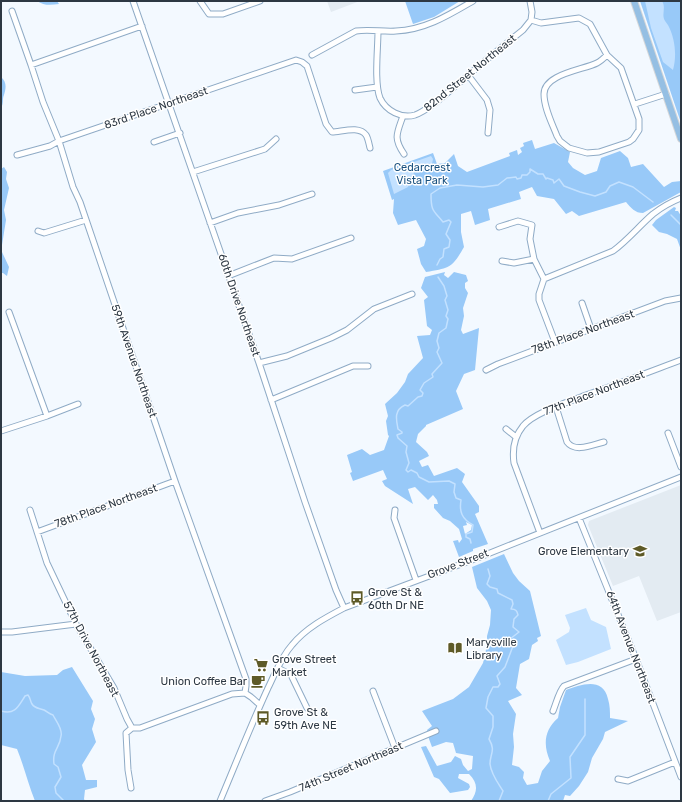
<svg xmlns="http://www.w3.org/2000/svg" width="682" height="802" viewBox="0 0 682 802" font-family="Rubik,sans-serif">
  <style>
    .built { fill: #e3ebf2 }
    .green { fill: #98c9f8; fill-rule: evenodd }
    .water { fill: #c3e1ff }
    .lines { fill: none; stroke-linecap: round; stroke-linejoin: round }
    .stream { stroke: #c3e1ff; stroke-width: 1.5 }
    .minor-casing { stroke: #8fabc6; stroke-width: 7 }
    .major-casing { stroke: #d5d7d9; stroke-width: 8 }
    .minor { stroke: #fff; stroke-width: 5 }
    .major { stroke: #95bfe3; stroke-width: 6 }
    .labels { text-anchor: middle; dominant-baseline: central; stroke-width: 3; stroke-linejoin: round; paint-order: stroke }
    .street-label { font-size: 11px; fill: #2d3843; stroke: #fff }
    .park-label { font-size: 11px; fill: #1b5280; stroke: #fff }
    .poi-label { font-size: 11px; fill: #2d3843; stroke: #fff; text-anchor: start }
  </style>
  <rect width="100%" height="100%" fill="#f3f9ff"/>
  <path class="built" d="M327,1H360L331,12Z
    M681,485V612L657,621L639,576L613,586L588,525L589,521Z"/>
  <path class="green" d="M37,1H57L59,4C51,5 44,6 37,1Z
    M405,1H460L434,17L413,24Z
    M640,1H681V123Z
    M1,77C7,82 6,88 4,95C2,99 4,103 1,108Z
    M532,140L535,149L554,143L570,152L568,162L573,168L585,175L597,171L601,158L620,151L628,158L631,167L643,164L664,187L672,182L681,181V192L643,213C635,213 631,208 626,202L579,216L572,211L566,214L554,199L537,196L532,187L519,192L521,199L488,209L490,220L475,225L471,211L461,214V232L464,247C452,268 450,268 426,272L421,264L417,249L424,246L426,239L416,220L398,225L393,213L394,199L392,200L383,171L433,153L437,164L445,163L454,154L458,166L467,172L510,156L509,153L517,150L518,155L522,152L520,148L524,146L523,143Z
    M4,167L7,172L6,179L9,188L4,210L6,220L2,245V252L9,267L7,276L3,273H1V169Z
    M674,207L676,208L675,211H678L681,216V250L677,239L667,234L659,232L652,225L656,220Z
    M445,272L444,275L448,278L454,272L466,275L468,281L465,283V288L468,293L463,308L464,316L461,330L463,334L479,328L475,370L464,374L456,391L463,409L426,425V426L418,434L416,442L427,452L429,456L419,461L422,467L428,465L434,476L457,468L465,474L462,482L479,506V512L475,514L488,544L473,549V551L459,557L453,541L458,540L459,543L462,539L459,529L450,521L443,518L434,508V504H438L437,500L433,495L428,500L415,487L408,489L413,504L385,486L382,481L387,479L383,470L353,481L350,473L352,472L347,455L362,449L370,455L384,450L389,436L388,435L386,421L388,416L385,404L397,393L405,382L408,374L423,358L417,336L430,335L432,330L427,326L424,300L428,297L421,288L425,277ZM466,522L472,525L471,530L465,534L463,526L467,525Z
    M504,554L513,573L519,581L530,591L541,636L537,638L538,641L532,645L529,659L520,664L516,688L522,695L508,701L516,714L513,734L514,747L512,765L519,767L524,772L523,778L527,785L538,783L542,771L550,761C543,745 544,730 558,718L560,707L566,690C580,685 603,676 608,699C610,705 610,712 610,718L628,721L605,732L603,739L592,758L588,772L579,786L570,796L565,795L563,801H471C478,791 478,783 469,774H459L458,778L469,784L470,787L468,790L450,793L439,779L434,777L421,747L426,746L437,766L451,762L455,756L461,759L463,765L468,771L472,769L473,756L456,753L453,743L446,742L432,747L429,739L427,730L432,726L422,711L453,699L469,687L483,663L487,645V636L490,625L491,610L487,601L477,588L472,567Z
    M72,667L93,701L91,709L95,719L92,729L96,742L82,765L86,780H97V787L85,790L84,799L85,801H35C28,784 24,766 17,749L1,745V672L25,676L57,675L63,670Z"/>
  <path class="water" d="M645,1H662C666,7 662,13 664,19C665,22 668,24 669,27C675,39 677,56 673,70L663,62L651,28Z
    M431,156L433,159L432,164C417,169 412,171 408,187L394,194L388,173L391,170Z
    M586,608L591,620L606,627L611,649L578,662L566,665L556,640L569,632L570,628L565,615Z"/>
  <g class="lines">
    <path class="stream" d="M671,215L681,225
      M437,265L440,259L443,257L444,249L449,247L450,240L446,234L451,222L449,220L443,222C433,210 431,211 431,194L440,188L457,185L483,187L498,185L507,178L516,177L517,179L521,178L522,175H527L530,172V169L538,174H543L546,179L547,178L553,180L554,183L559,179L564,186L580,192L595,196L606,192L610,186L619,182L633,187L653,202
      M438,277L444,286L447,296L445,300L448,310L446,316L448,319L446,328L439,333L437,341L439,348L437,352L442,363L432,374L433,377L424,383L420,390L423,393L422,396L418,397L408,406L405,405C394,410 396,419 398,429L402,432V433L397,435L398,438L407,446L406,452L409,463L406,470L408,472L411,470L417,473L419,477L429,482L449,481L455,484L454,492L456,498L461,500C459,512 462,519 473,525L472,532L466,534V537L470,539L471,543
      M488,569L490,576L487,584L490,587L497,589L498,593L512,600L513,604L511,609C516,609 517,611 518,615L514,619L513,627L519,632L510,639L513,646L505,667L497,676L500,684L498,687H493L488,697L486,708L493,716V727L489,739C496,751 490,753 490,764C491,774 498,783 503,791L499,801
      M1,711C15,715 18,707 25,696L28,695C31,699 30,701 32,704C35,709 40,708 44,710C48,712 49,714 53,715C56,721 63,729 61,736C60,748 52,750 54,764L58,767L61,777L55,787L56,793L64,801
      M548,801L551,794L571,778L570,757L585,735V699"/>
    <defs>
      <path id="minor" d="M133,1L259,363L305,502L336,590L344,608
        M200,1L209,14H223L260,1
        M530,1L532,12L531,20
        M12,11L31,65L43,102L59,141L73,187L80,202L175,481L246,679V686L245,693L251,697L260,705
        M531,20L541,23L579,18L590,24L607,55L621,68L639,119V130L633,139L629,142L599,152L587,153L569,148L560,141L557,136C552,123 544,108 544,94C544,74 583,70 597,63C601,61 604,58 607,55
        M378,31C378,49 374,82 380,98C386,111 402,119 415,115C430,110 451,89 464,79C483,62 503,46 523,30L531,20
        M312,55L356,31C370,29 383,32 396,31C425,30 449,15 473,1
        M31,65L142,26
        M468,75L487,100L490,110L488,133
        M355,90L377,87
        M635,104L666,94
        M403,116C397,133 393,138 404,154
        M154,142L180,133
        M17,155L50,146L59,141L296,60L302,62L307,66L326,124L332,132C341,132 359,125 366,135C368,138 369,144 370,148
        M193,172L265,149L276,139
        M210,223L238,213L279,205L312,194
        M499,227L518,221L532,225L530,239L534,259L544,279L539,294V300L555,342
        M38,231L44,233L86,220
        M502,261L514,263L534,259
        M228,276L274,258L292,259L351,238
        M544,279L613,251C628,240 639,226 653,214C662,207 671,202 681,198
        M582,303L591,329
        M9,312L47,416
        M259,363L287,356L331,338L347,330L374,309L412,294
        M486,370L498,364L665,301L681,298
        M271,400L353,366H368
        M556,407L567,442C575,453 592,445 604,442
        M506,429L516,437
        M1,431L47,416L78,404
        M668,433L681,467
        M30,510L47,563L76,624L114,688L127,719L132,728L126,733L128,770L131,788
        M395,510L394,518L416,580
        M579,518L636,659L681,777
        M37,532L175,481
        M540,533L514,463C512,449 514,437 523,426C535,412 569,402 586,395C618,384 649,372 681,360
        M1,632H12L76,624
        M278,668L291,675L307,708
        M373,691L395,748
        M553,711C556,704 559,691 564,686L636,659
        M132,728H140L232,694L245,693
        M618,779L628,781L675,762
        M220,801C236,763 251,725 268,688C275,674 281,657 292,645C306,628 325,618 344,608L480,557L681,477
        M265,801L290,792L436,731"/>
      <path id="major" d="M634,1L681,139"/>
    </defs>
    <use href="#minor" class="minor-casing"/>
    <use href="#major" class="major-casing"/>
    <use href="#minor" class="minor"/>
    <use href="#major" class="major"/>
  </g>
  <defs>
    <symbol id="school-bare" viewBox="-9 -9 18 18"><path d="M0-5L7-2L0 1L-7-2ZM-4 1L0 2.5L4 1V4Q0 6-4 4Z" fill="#5e5a27" stroke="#fff" stroke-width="2.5" paint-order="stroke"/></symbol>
    <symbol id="bus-bare" viewBox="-9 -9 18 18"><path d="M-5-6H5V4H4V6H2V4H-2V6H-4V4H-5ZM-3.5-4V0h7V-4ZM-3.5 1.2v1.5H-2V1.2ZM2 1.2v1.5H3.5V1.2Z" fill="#5e5a27" stroke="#fff" stroke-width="2.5" paint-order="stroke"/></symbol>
    <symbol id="library-bare" viewBox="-9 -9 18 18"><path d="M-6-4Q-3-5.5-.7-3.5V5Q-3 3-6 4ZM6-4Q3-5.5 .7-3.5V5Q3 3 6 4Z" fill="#5e5a27" stroke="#fff" stroke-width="2.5" paint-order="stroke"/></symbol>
    <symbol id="supermarket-bare" viewBox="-9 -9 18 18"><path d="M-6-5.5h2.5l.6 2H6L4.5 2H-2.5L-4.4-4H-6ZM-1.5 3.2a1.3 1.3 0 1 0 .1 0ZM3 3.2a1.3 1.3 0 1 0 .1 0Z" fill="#5e5a27" stroke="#fff" stroke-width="2.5" paint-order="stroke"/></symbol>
    <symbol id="cafe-bare" viewBox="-9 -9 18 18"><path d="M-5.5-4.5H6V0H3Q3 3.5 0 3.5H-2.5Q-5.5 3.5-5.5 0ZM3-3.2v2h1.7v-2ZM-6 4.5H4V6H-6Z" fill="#5e5a27" stroke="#fff" stroke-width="2.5" paint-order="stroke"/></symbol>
  </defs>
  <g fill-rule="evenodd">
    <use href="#school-bare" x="630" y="541" width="20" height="20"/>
    <use href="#bus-bare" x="347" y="588" width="20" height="20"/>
    <use href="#library-bare" x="445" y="638" width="20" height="20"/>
    <use href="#supermarket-bare" x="251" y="655" width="20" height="20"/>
    <use href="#cafe-bare" x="248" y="671" width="20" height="20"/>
    <use href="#bus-bare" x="253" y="708" width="20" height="20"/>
  </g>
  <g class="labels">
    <g class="street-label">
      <text transform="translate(470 73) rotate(-39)">82nd Street Northeast</text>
      <text transform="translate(156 108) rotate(-19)">83rd Place Northeast</text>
      <text transform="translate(239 305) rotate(71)">60th Drive Northeast</text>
      <text transform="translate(583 332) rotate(-20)">78th Place Northeast</text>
      <text transform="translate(134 361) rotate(71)">59th Avenue Northeast</text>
      <text transform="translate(594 393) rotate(-21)">77th Place Northeast</text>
      <text transform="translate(106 506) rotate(-20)">78th Place Northeast</text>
      <text transform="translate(458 564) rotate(-21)">Grove Street</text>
      <text transform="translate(631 647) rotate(69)">64th Avenue Northeast</text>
      <text transform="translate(91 649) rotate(62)">57th Drive Northeast</text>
      <text transform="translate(351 767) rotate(-23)">74th Street Northeast</text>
    </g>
    <g class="park-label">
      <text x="422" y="167">Cedarcrest<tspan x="422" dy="13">Vista Park</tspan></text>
    </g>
    <g class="poi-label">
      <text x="629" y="551" text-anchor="end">Grove Elementary</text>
      <text x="368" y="592">Grove St &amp;<tspan x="368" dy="13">60th Dr NE</tspan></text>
      <text x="466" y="642">Marysville<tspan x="466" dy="13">Library</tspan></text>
      <text x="272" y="659">Grove Street<tspan x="272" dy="13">Market</tspan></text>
      <text x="247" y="681" text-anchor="end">Union Coffee Bar</text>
      <text x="274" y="712">Grove St &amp;<tspan x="274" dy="13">59th Ave NE</tspan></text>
    </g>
  </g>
  <rect width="682" height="802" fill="none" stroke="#2d3843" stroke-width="4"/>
</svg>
